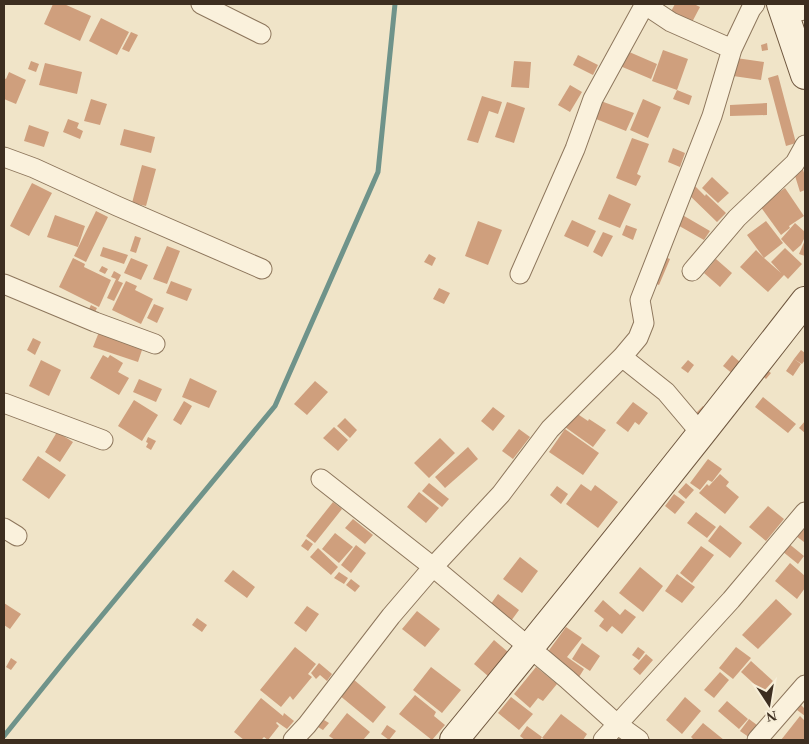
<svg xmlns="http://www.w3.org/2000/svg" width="809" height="744" viewBox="0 0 809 744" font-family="'Times New Roman',serif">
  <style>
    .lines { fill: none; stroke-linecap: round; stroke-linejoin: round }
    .stream { stroke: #6f938a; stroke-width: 5 }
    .building { fill: #cf9f7d }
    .street-casing { stroke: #8d765c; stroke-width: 21 }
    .secondary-casing { stroke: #6f573f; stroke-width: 30 }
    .street { stroke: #faf1dc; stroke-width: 19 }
    .secondary { stroke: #faf1dc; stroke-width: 28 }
  </style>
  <rect width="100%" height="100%" fill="#f0e4c8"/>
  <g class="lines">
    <path class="stream" d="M4,736L66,659L275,406L378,172L395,4"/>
  </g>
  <path class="building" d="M53,4H64L91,16L80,41L44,24Z
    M675,4H694L700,7L690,26L669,15Z
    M101,18L129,32L117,55L89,41Z
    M131,32L138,35L129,52L122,49Z
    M767,43L768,50L762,51L761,45Z
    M663,50L688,59L677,90L652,81Z
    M627,51L657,64L651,79L620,66Z
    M578,55L598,65L593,75L573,65Z
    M736,58L764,62L761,80L733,76Z
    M31,61L39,64L36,72L28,69Z
    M514,61L531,62L529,88L511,87Z
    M45,63L82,72L77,94L39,85Z
    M9,72L26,80L16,104L4,99V78L6,79Z
    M778,75L796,143L786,146L768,78Z
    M570,85L582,92L570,112L558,105Z
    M677,90L692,96L689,105L673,99Z
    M482,96L502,102L498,114L489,111L478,143L467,140Z
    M91,99L107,104L100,125L84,121Z
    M643,99L661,107L648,138L630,130Z
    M598,100L634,113L626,131L591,117Z
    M507,102L525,108L514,143L495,137Z
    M767,103V115L730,116V105Z
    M68,119L79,123L77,128L83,131L80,139L63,132Z
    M29,125L49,132L44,147L24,141Z
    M124,129L155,137L151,153L120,145Z
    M632,138L649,144L637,174L641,176L636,186L616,178Z
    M673,148L685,153L680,167L668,162Z
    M801,163L805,176V190L800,192L792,166Z
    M142,165L156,169L146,206L132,203Z
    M712,177L729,193L718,203L702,188Z
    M32,183L52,193L29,236L10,226Z
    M693,184L705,196L706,194L726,213L717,222L686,192Z
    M785,188L804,216L789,226L790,228L781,235L760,206Z
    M609,194L631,204L620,228L598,219Z
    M96,211L108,217L86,262L74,256Z
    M679,213L710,231L704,240L674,223Z
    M55,215L85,226L78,247L47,237Z
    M572,220L596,231L588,247L564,236Z
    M478,221L502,230L488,265L465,256Z
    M766,221L783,243L764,258L781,273L771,262L785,248L802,264L788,279L784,275L768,292L740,267L756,250L764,258L747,235Z
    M795,223L805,232V237L801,245L793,252L781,239Z
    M626,225L637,229L633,240L622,235Z
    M603,232L613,236L602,257L593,252Z
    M135,236L141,238L136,253L130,251Z
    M805,240V256L799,254Z
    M167,246L180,251L167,284L153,279Z
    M103,247L128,255L124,264L100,256Z
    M429,254L436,258L432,266L424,262Z
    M660,255L670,259L659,285L649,281Z
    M73,258L85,264L84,267L111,280L99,307L59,287Z
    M131,258L148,265L141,280L124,273Z
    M716,259L732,273L720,287L704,273Z
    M102,266L108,269L105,274L99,271Z
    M114,271L121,275L118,281L123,283L114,301L107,298L116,279L111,277Z
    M126,281L137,286L135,290L153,299L141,324L112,310Z
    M171,281L192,289L187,301L166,293Z
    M439,288L450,293L444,304L433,299Z
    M154,304L164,308L157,323L147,318Z
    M91,305L97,308L94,314L88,311Z
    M99,332L143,347L138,362L93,347Z
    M33,338L41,342L35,355L27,350Z
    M801,350L805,353V360L802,364L794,359Z
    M103,355L108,358L110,355L123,363L118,372L129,378L119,395L90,378Z
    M732,355L741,363L733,374L723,366Z
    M794,359L801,364L793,376L786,371Z
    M41,360L61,370L49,396L29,386Z
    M688,360L694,365L688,373L681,368Z
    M767,370L771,373L766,379L763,376Z
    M190,378L217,391L209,408L182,397Z
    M139,379L162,389L156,402L133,392Z
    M315,381L328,392L307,415L294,404Z
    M763,397L796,424L788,433L755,407Z
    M134,400L158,415L142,441L118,426Z
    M184,401L192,406L181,425L173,420Z
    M633,402L648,413L639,425L635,422L628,432L616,423Z
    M703,406L709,412L691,418Z
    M493,407L505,416L493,431L481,421Z
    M576,413L588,421L589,419L606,430L593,447L565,427Z
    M345,418L357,430L350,438L337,426Z
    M805,421V433L799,428Z
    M334,427L348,440L338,451L323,438Z
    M519,429L530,437L513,459L502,451Z
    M565,429L599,453L583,475L549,452Z
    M57,432L73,442L60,462L45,452Z
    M148,437L156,441L151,450L146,447L148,443L146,442Z
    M440,438L455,453L429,478L414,463Z
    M468,447L478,459L445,488L435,477Z
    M38,456L66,475L49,499L22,480Z
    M708,459L722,469L712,482L708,480L700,490L690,483Z
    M720,474L729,482L726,486L739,497L725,514L699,493L707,484L709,486Z
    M429,483L449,499L442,507L422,491Z
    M686,483L694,490L686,499L678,492Z
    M581,484L591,491L595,485L618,502L598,528L566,504Z
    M557,486L568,494L561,504L550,495Z
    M419,492L439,508L426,523L407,507Z
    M674,494L685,502L675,514L665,506Z
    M333,502L342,509L315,543L306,536Z
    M768,506L784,519L766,541L749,527Z
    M696,512L716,527L707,538L687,523Z
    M353,519L373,535L365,544L345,528Z
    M720,525L742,543L730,558L708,541Z
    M802,529L805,531V541L804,542L796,536Z
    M335,533L353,547L339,563L322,549Z
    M306,539L313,544L308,551L301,546Z
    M788,543L804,556L798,564L782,551Z
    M356,545L366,553L351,573L341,565Z
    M701,546L714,555L692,583L680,573Z
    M318,548L338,567L331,575L310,557Z
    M520,557L538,571L522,593L503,579Z
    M790,563L805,576V588L797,599L775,581Z
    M640,567L663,586L643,612L619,593Z
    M233,570L255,587L247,598L224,581Z
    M339,572L348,578L344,584L334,578Z
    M677,574L695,587L682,603L665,591Z
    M351,579L360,586L355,592L346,585Z
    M498,594L519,610L511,621L490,605Z
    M776,599L792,614L758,649L742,635Z
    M603,600L620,615L625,609L636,617L622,634L612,626L607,632L599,626L604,619L594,611Z
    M4,603L21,614L10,629L4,625Z
    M307,606L319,614L306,632L294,623Z
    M417,611L440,629L425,647L402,629Z
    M197,618L207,625L202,632L192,625Z
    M566,627L582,638L567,657L584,669L579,677L547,653Z
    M494,640L508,652L488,676L474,664Z
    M582,643L600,656L590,671L572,659Z
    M295,647L316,664L308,674L312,677L293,700L290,696L281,707L260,690Z
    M638,647L645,652L639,660L632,655Z
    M736,647L751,658L733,679L719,668Z
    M646,654L653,660L640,675L633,669Z
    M11,658L17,662L11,670L6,667Z
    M751,661L773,681L763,692L741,672Z
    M319,663L332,674L327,681L320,675L316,679L311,673Z
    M431,667L461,690L442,713L413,690Z
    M536,667L557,684L543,701L538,698L530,708L514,694Z
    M720,672L729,680L714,698L704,690Z
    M353,679L386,707L373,723L339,695Z
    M415,695L436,712L434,716L445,725L432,740L399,714Z
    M511,697L533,714L519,730L498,713Z
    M685,697L701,711L682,734L666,720Z
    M261,698L283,716L284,713L294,721L287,729L277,722L276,723L279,726L268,740L264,737L261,740H244L234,732Z
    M727,701L748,719L739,729L718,711Z
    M801,705L805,709V716L797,710Z
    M347,713L370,732L363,740H335L329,736Z
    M561,714L587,734L583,740H546L542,738Z
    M800,716L805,721V740H781Z
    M749,719L761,728L753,740L740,731Z
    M324,720L329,723L323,730L318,727Z
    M703,723L724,740H694L691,737Z
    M387,725L396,731L389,740L381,734Z
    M527,726L542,737L540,740H525L520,736Z"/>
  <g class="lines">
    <defs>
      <path id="street" d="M201,4L261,34
        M644,4L671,22L732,49
        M784,14L805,10
        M4,157L34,168L117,206L262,269
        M692,271L737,218L795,163L805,145
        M520,274L575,149L593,99L645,4
        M4,284L95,322L155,344
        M622,357L666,392L693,424L703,431
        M4,403L103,440
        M321,479L433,567L567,679L617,724L639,740
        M4,528L17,536
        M293,740L307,725L391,616L433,567L501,494L550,429L622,357L638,338L644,323L640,300L712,116L732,49L751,9L755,4
        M603,740L731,600L805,512
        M757,740L805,685"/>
      <path id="secondary" d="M781,4L805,75
        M454,740C573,595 690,449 805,301"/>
    </defs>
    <use href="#street" class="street-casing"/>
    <use href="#secondary" class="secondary-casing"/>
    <use href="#street" class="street"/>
    <use href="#secondary" class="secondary"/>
  </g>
  <rect width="809" height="744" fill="none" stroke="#3d2e20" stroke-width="10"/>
  <g transform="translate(769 704) rotate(168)" stroke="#f7eed8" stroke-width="4" paint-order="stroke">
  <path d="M0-4L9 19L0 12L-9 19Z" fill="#3d2e20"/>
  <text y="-8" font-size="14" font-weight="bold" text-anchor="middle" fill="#3d2e20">N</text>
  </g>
</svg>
